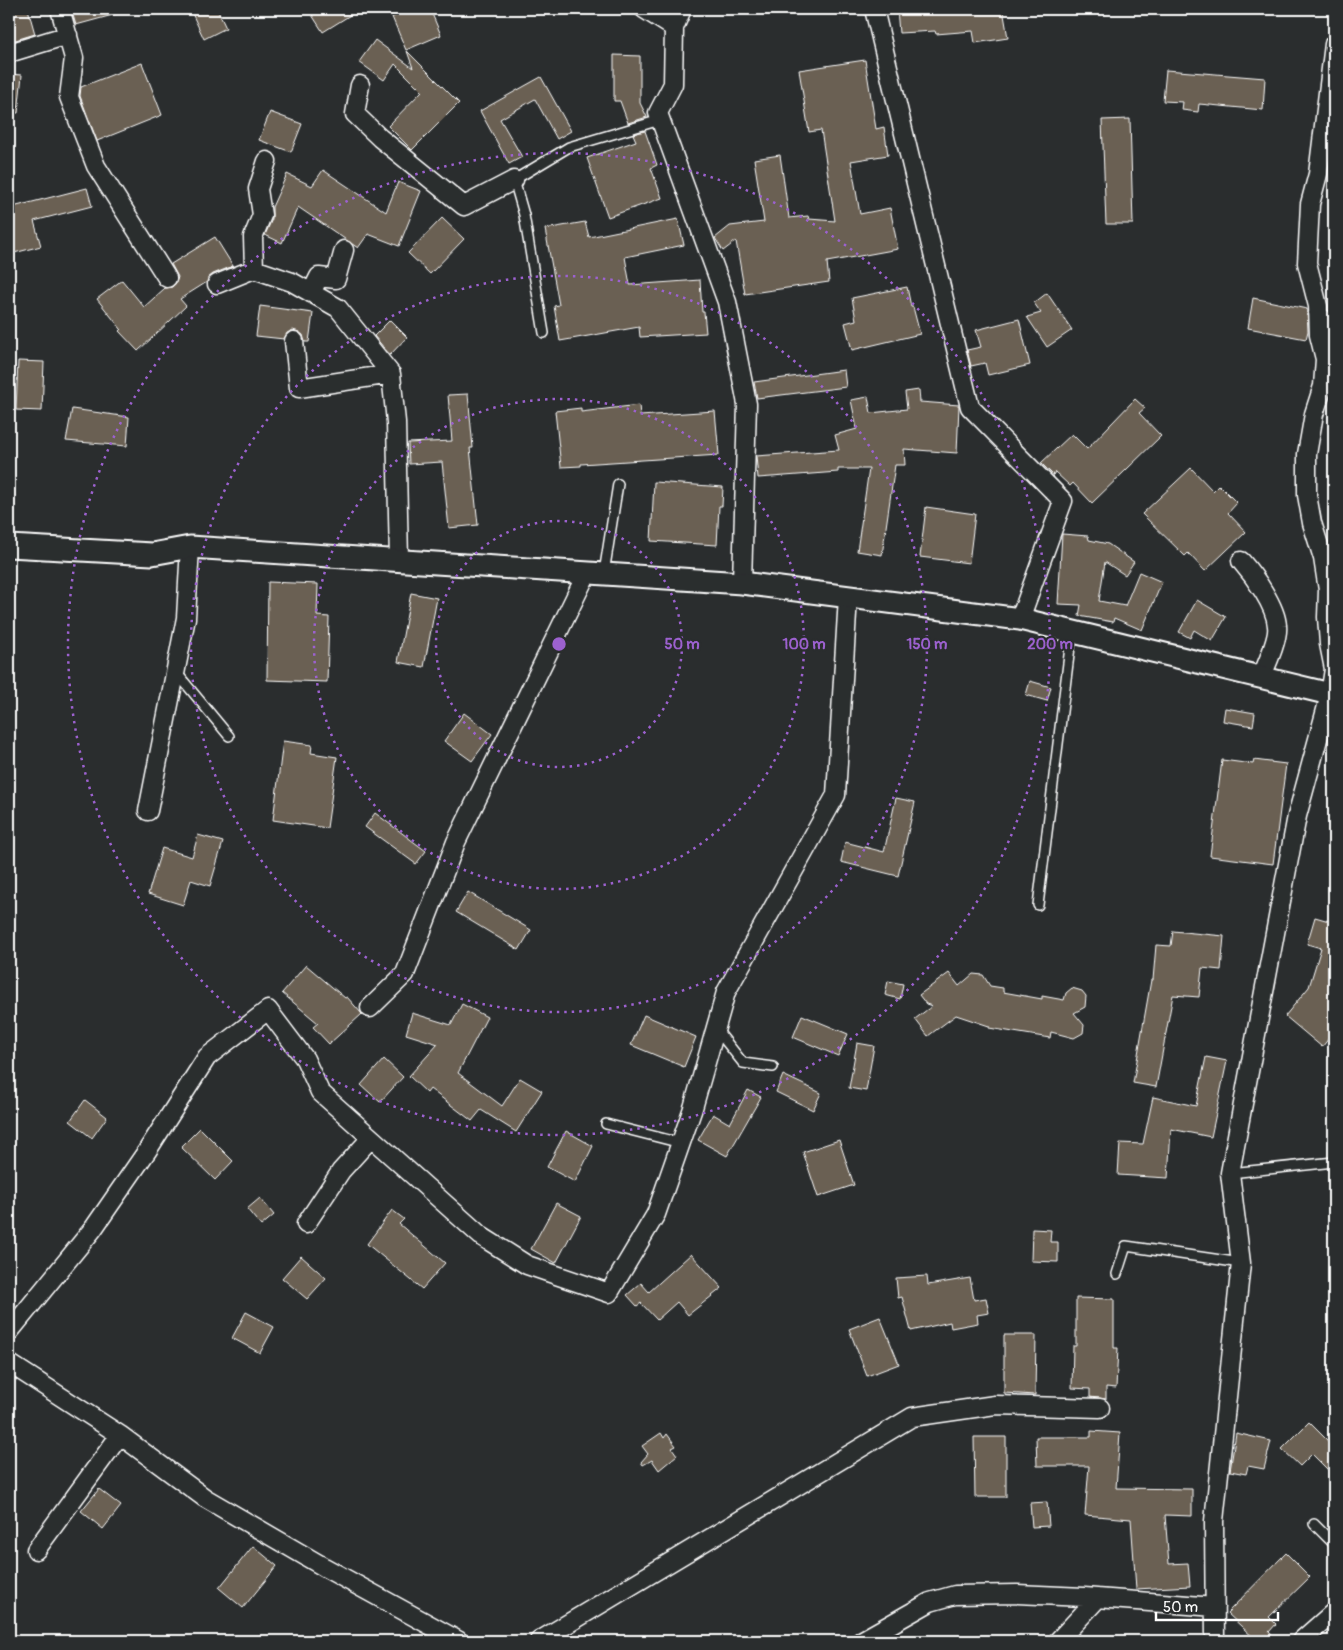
<svg xmlns="http://www.w3.org/2000/svg" width="1343" height="1650" viewBox="0 0 1343 1650" font-family="Pangolin,sans-serif">
  <style>
    .building { fill: #6b6052; stroke: #fff }
    .lines { fill: none; stroke-linecap: round; stroke-linejoin: round }
    .service-casing { stroke: #fff; stroke-width: 12 }
    .minor-casing { stroke: #fff; stroke-width: 21 }
    .tertiary-casing { stroke: #fff; stroke-width: 25 }
    .service { stroke: #2a2d2e; stroke-width: 9 }
    .minor { stroke: #2a2d2e; stroke-width: 18 }
    .tertiary { stroke: #2a2d2e; stroke-width: 21 }
    .ring { fill: none; stroke: #9c61cf; stroke-width: 2.5; stroke-dasharray: 2.5 5 }
    .centre { fill: #9c61cf; stroke: #2a2d2e; stroke-width: 2.5 }
    .ring-label { font-size: 15px; text-anchor: middle; font-weight: bold; fill: #9c61cf; stroke: #2a2d2e; stroke-width: 4; stroke-linejoin: round; paint-order: stroke }
  </style>
  <rect width="100%" height="100%" fill="#2a2d2e"/>
  <filter id="ink" filterUnits="userSpaceOnUse"><feTurbulence type="fractalNoise" baseFrequency=".02" numOctaves="2"/><feDisplacementMap in="SourceGraphic" scale="10" xChannelSelector="R" yChannelSelector="G"/><feConvolveMatrix kernelMatrix="1 2 1 2 8 2 1 2 1" color-interpolation-filters="sRGB"/></filter>
  <g filter="url(#ink)">
    <path class="building" d="M19,9H28L35,34L9,42V12Z
      M71,9H120V13L76,25Z
      M190,9H217L226,28L204,39Z
      M322,9H360L323,32L312,15Z
      M413,9H430L441,35L406,50L392,17Z
      M897,9H1003L1008,38L975,43L973,31L936,34L935,31L899,33Z
      M375,40L413,68L407,51L459,103L412,150L388,126L422,91L395,64L384,80L359,62Z
      M614,55L640,56V103L647,117L628,123L620,101H614Z
      M865,60L876,129L884,127L888,155L851,161L860,214L890,208L898,249L827,262L829,282L745,294L736,241L723,251L715,238L730,226L764,222L754,159L780,155L789,218L808,216L809,219L835,221L821,130L809,132L799,70Z
      M142,63L162,115L97,141L80,96L81,87Z
      M1166,70L1265,78L1263,110L1199,104L1198,112L1182,110L1183,102L1163,101Z
      M9,74L22,75L18,113H9Z
      M541,77L571,131L557,139L535,99L500,119L522,157L509,164L480,111Z
      M270,112L302,124L291,152L259,140Z
      M1130,119L1133,224H1106L1102,120Z
      M645,131L657,165L651,168L662,198L608,217L587,158L636,141L633,134Z
      M323,170L386,212L398,182L421,191L399,246L368,234L358,248L298,207L282,243L265,235L272,219V207L287,174L312,186Z
      M87,188L92,206L34,221L41,246L14,253L9,232V208Z
      M442,218L464,239L430,274L408,253Z
      M678,219L684,245L625,257L630,285L700,280L702,312H704L706,333L640,337L639,327L560,341L554,306L559,305L545,229L585,222L589,237Z
      M215,237L233,266L213,274L208,278L207,282L180,299L186,306L138,351L119,331L121,329L97,299L122,280L144,307L165,288L172,287L176,283L178,277L171,264Z
      M907,287L911,307H913L920,334L852,350L845,323L856,320L852,298Z
      M1047,293L1072,330L1047,347L1027,317L1041,313L1034,303Z
      M1253,298L1307,309L1308,331L1306,339L1248,328Z
      M260,306L313,313L309,342H305L303,335L299,332L293,330L287,333L284,339L256,336Z
      M1019,319L1030,365L988,375L985,363L971,366L967,350L981,347L976,330Z
      M390,320L407,337L390,355L374,336Z
      M18,361L44,362L42,411L16,410Z
      M844,370L846,387L757,398L754,382Z
      M919,390L920,402L959,405L957,453L904,449L905,465H895L882,555L857,551L869,469H838V472L758,478L756,456L839,450L835,435L857,429L851,400L868,397L871,413L907,409L905,392Z
      M468,394L473,448H470L478,525L449,528L442,462L409,464L408,443L452,441L448,395Z
      M1135,399L1145,408L1139,413L1161,436L1092,503L1073,483L1070,486L1055,472L1053,475L1041,463L1072,434L1087,449Z
      M639,405L640,416L715,411L719,455L581,464V466L561,467L555,411L581,408V412Z
      M72,409L129,417L127,446L66,441Z
      M1191,468L1213,491L1219,485L1237,503L1228,513L1246,532L1205,571L1188,553L1185,556L1142,514Z
      M654,482L723,487L722,506H719L717,545L651,541Z
      M926,507L975,514L969,563L920,557Z
      M1062,534L1088,536L1089,540L1108,544L1134,562L1125,575L1105,562L1099,601L1125,606L1139,572L1162,582L1142,630L1114,618L1113,622L1079,616L1081,605L1058,604Z
      M268,582L318,584L317,616L329,617L327,682L267,680Z
      M411,593L437,598L424,667L398,662Z
      M1197,600L1226,617L1212,641L1194,630L1190,638L1179,632Z
      M1030,681L1051,687L1047,701L1026,695Z
      M1225,708L1255,713L1253,726L1223,721Z
      M464,713L492,734L472,761L444,741Z
      M283,741L312,745L311,753L337,757L327,828L273,820Z
      M1222,760L1253,764L1254,760L1286,764L1273,864L1210,856Z
      M896,798L915,802L898,876L841,862L845,842L884,852Z
      M375,813L426,851L416,864L365,827Z
      M198,835L223,842L210,886L191,880L183,905L148,894L162,848L192,857Z
      M468,892L531,930L519,950L456,912Z
      M1331,916H1334V1003L1330,1017L1334,1020V1032L1322,1047L1285,1016L1309,987L1321,948L1307,944L1315,917L1329,921Z
      M1173,931L1224,936L1221,970L1202,968L1199,997L1173,995L1156,1087L1133,1083L1151,980H1153L1156,945L1171,946Z
      M306,965L345,998L347,997L362,1014L329,1044L313,1027L318,1023L282,993Z
      M949,973L959,986L973,974L983,975L990,986L1003,988V992L1042,999V996L1064,1000L1066,993L1072,988L1082,991L1086,996L1085,1007L1074,1013L1084,1025L1083,1033L1074,1038L1051,1032L1050,1038L989,1028V1026L956,1015L928,1036L915,1019L932,1006L926,1004L919,995Z
      M888,981L903,984L900,999L885,995Z
      M462,1004L487,1017L458,1073L502,1106L520,1078L542,1091L516,1132L481,1110L472,1121L430,1089L427,1093L409,1076L438,1044L406,1034L412,1013L451,1025Z
      M644,1015L696,1037L684,1067L631,1045Z
      M802,1015L848,1034L838,1056L793,1037Z
      M857,1043L874,1046L866,1091L849,1088Z
      M1206,1057L1227,1061L1211,1137L1171,1129L1168,1178L1118,1175L1120,1143L1143,1144L1153,1097L1196,1106Z
      M384,1059L403,1077L380,1102L361,1085Z
      M783,1075L821,1093L813,1110L776,1092Z
      M748,1090L761,1097L727,1156L698,1140L713,1114L730,1124Z
      M85,1100L107,1117L92,1138L70,1121Z
      M200,1128L233,1161L215,1180L181,1147Z
      M566,1131L593,1146L575,1182L547,1167Z
      M839,1140L854,1185L818,1197L803,1152Z
      M260,1198L274,1215L261,1226L247,1209Z
      M556,1203L581,1216L556,1263L531,1249Z
      M392,1210L404,1219L399,1224L445,1263L422,1289L367,1244Z
      M1032,1229L1051,1230L1050,1242H1058V1262L1031,1261Z
      M691,1254L722,1288L688,1315L677,1302L657,1320L641,1303L637,1306L627,1295L641,1283L649,1292Z
      M301,1256L326,1278L307,1299L282,1278Z
      M927,1276L928,1285L970,1278L974,1300L986,1298L989,1313L977,1315L978,1323L951,1328L950,1322L911,1331L902,1297L898,1298L896,1278Z
      M1076,1298L1114,1299V1348H1118L1116,1388L1106,1387V1399L1090,1397V1389L1072,1388L1073,1346H1076Z
      M246,1312L274,1327L260,1353L232,1338Z
      M880,1317L899,1364L867,1376L849,1329Z
      M1004,1335H1036L1035,1395L1004,1393Z
      M1309,1422L1334,1447V1476L1312,1454L1300,1466L1282,1449Z
      M1091,1431L1120,1433L1116,1488L1192,1489V1516L1165,1515L1169,1564L1188,1563L1190,1586L1136,1589L1131,1519L1085,1515L1089,1466H1037L1036,1437H1091Z
      M661,1433L664,1438L667,1434L676,1446L672,1448L677,1455L659,1470L652,1460L643,1465L641,1462L648,1454L642,1446Z
      M1236,1433L1271,1441L1264,1469L1248,1466L1246,1474L1230,1471Z
      M974,1437H1006V1497H975Z
      M99,1489L121,1506L103,1529L81,1511Z
      M1047,1502L1049,1526L1032,1527L1030,1503Z
      M253,1546L277,1566L243,1608L219,1588Z
      M1286,1553L1310,1577L1269,1617L1276,1624L1269,1632L1277,1641H1257L1227,1613Z"/>
    <g class="lines">
      <defs>
        <path id="service" d="M544,333L524,215L514,180L569,147L660,120
          M604,573L618,484
          M176,672L229,736
          M1038,905L1072,631
          M716,1029L743,1063L773,1067
          M606,1124L681,1143
          M1230,1173L1334,1162
          M1117,1274L1126,1246L1241,1263
          M1314,1524L1334,1544"/>
        <path id="minor" d="M60,9L74,58L69,97L96,166L167,278
          M644,9L674,28
          M682,9L674,28L673,84L658,113L727,302L747,404L742,583
          M874,9L970,407L1063,501L1020,619
          M9,53L68,35
          M360,85L355,114L380,138L464,206L514,180
          M254,269L253,237L262,215L258,189L267,161
          M217,284L254,269L292,282L338,308L391,374L396,422L399,560
          M311,293L319,277L336,279L344,250
          M1318,313L1334,334
          M294,341L299,388L391,374
          M1241,561C1254,576 1276,606 1277,626C1279,638 1266,666 1261,678
          M148,811L186,618L190,547
          M370,1008L405,974L456,842L587,573
          M306,1224L341,1171L371,1138
          M9,1332L93,1229L147,1151L207,1057L268,1010L305,1059L320,1092L481,1236L527,1265L609,1293L656,1214L693,1108L726,992L836,795L848,597
          M9,1363L120,1435L205,1498L324,1567L459,1641
          M36,1550L120,1435
          M539,1641L912,1417L995,1405L1100,1408
          M861,1641L930,1602L955,1595L1017,1594L1084,1597L1215,1607
          M1058,1641L1098,1598
          M1215,1641L1214,1521L1241,1263L1230,1173L1297,816L1330,695L1334,669L1329,644L1327,617L1328,590L1323,558L1312,523L1307,495V454L1314,414L1323,386L1325,359L1319,335L1318,306L1307,263L1310,204L1318,174L1334,44
          M1301,1641L1334,1612"/>
        <path id="tertiary" d="M9,546L152,554L190,547L742,583L1020,619L1334,695"/>
      </defs>
      <use href="#service" class="service-casing"/>
      <use href="#minor" class="minor-casing"/>
      <use href="#tertiary" class="tertiary-casing"/>
      <use href="#service" class="service"/>
      <use href="#minor" class="minor"/>
      <use href="#tertiary" class="tertiary"/>
    </g>
  </g>
  <g class="ring">
    <circle cx="559" cy="644" r="123"/>
    <circle cx="559" cy="644" r="245"/>
    <circle cx="559" cy="644" r="368"/>
    <circle cx="559" cy="644" r="491"/>
  </g>
  <circle cx="559" cy="644" r="8" class="centre"/>
  <g class="ring-label">
    <text x="682" y="649">50 m</text>
    <text x="804" y="649">100 m</text>
    <text x="927" y="649">150 m</text>
    <text x="1050" y="649">200 m</text>
  </g>
  <rect width="1343" height="1650" fill="none" stroke="#2a2d2e" stroke-width="30"/>
  <rect x="15" y="15" width="1313" height="1620" fill="none" stroke="#fff" stroke-width="2" filter="url(#ink)"/>
  <path d="M1156 1612v8h122v-8" fill="none" stroke="#ffffff" stroke-width="2.5"/>
  <text x="1163" y="1612" font-size="15" fill="#ffffff" stroke="#2a2d2e" stroke-width="4" paint-order="stroke">50 m</text>
</svg>
